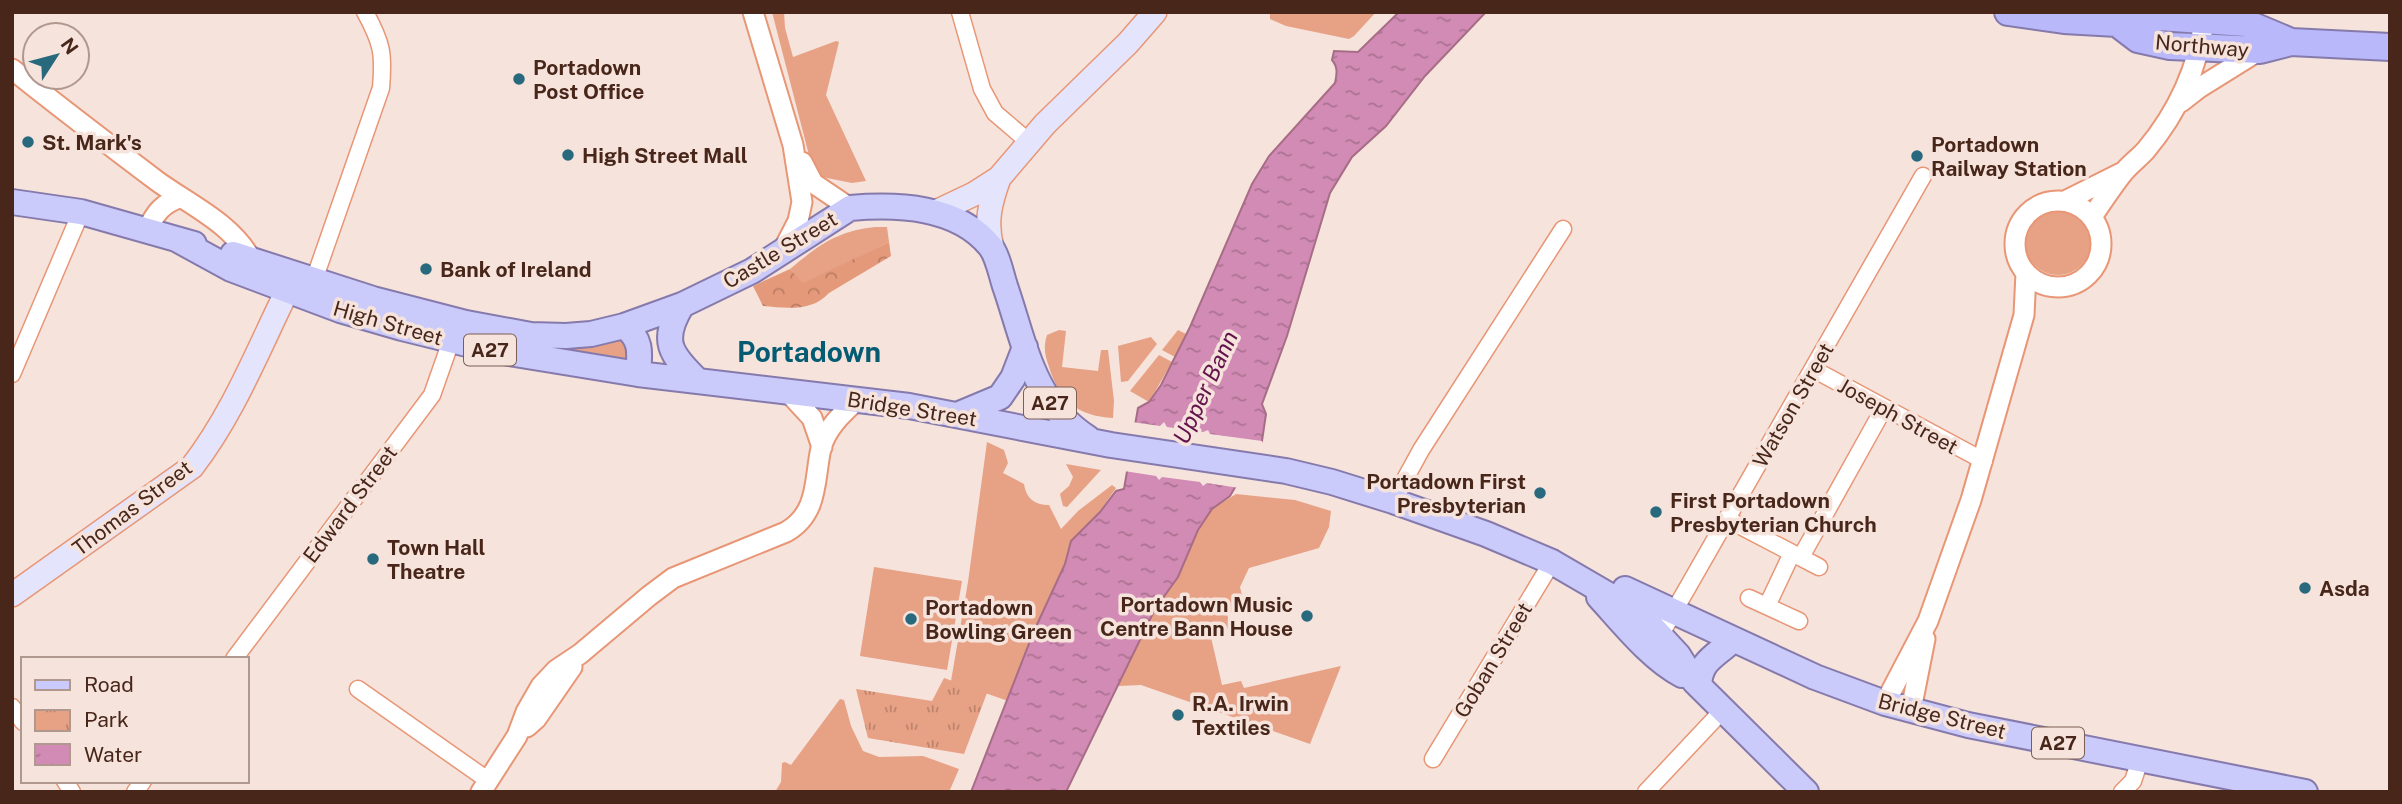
<svg xmlns="http://www.w3.org/2000/svg" width="2402" height="804" viewBox="0 0 2402 804" font-family="'Public Sans',sans-serif">
  <style>
    .grass { fill: #e7a185 }
    .forest { fill: url(#forest-crowns) }
    .park { fill: url(#park-tufts) }
    .water { fill: url(#water-ripples); stroke: #a86d86; stroke-width: 2 }
    .pier { fill: #f5e3dc }
    .lines { fill: none; stroke-linecap: round; stroke-linejoin: round }
    .minor-casing { stroke: #e89675; stroke-width: 19 }
    .tertiary-casing { stroke: #e89675; stroke-width: 23 }
    .secondary-casing { stroke: #e89675; stroke-width: 26 }
    .primary-casing { stroke: #857aab; stroke-width: 28 }
    .trunk-casing { stroke: #857aab; stroke-width: 30 }
    .minor { stroke: #fff; stroke-width: 16 }
    .tertiary { stroke: #fff; stroke-width: 19 }
    .secondary { stroke: #e4e5fd; stroke-width: 23 }
    .primary { stroke: #cacafb; stroke-width: 24 }
    .trunk { stroke: #b8b8fa; stroke-width: 26 }
    .poi-dot { fill: #29697e; stroke: #f5e3dc; stroke-width: 2.5 }
    .labels { text-anchor: middle; dominant-baseline: central; stroke-width: 7; stroke-linejoin: round; paint-order: stroke }
    .shield { fill: #f5e3dc; stroke: #7c5f54; stroke-width: 2 }
    .shield-label { font-size: 19px; font-weight: bold; fill: #48271a }
    .street-label { font-size: 21px; fill: #48271a; stroke: #f5e3dc }
    .poi-label { font-size: 21px; font-weight: bold; fill: #48271a; stroke: #f5e3dc; text-anchor: start }
    .water-label { font-size: 23px; font-style: italic; fill: #64124c; stroke: #f5e3dc }
    .district-label { font-size: 28px; font-weight: bold; fill: #045b72; stroke: #f5e3dc }
  </style>
  <defs>
    <pattern id="forest-crowns" width="20" height="18" patternUnits="userSpaceOnUse" patternTransform="scale(1.75)"><rect width="20" height="18" fill="#e4997a"/><path d="M2 6a3 3 0 1 1 6 0M12 15a3 3 0 1 1 6 0" fill="none" stroke="#bb7d63"/></pattern>
    <pattern id="park-tufts" width="24" height="20" patternUnits="userSpaceOnUse" patternTransform="scale(1.75)"><rect width="24" height="20" fill="#e7a185"/><path d="M3 7l-1-3M5 7V3M7 7l1-3M15 17l-1-3M17 17v-4M19 17l1-3" fill="none" stroke="#bd836c"/></pattern>
    <pattern id="water-ripples" width="26" height="14" patternUnits="userSpaceOnUse" patternTransform="scale(1.75)"><rect width="26" height="14" fill="#d18bb5"/><path d="M2 4q2-2 4 0t4 0M15 11q2-2 4 0t4 0" fill="none" stroke="#ac7292"/></pattern>
  </defs>
  <rect width="100%" height="100%" fill="#f5e3dc"/>
  <path class="grass" d="M772,12H784L785,28L793,57L836,41L839,42L826,95L866,181L852,183L822,177L810,159Z
    M1270,12H1376L1354,36L1349,39L1286,26L1270,19Z
    M2025 242a33 33 0 1 1 66 0a33 33 0 1 1-66 0Z
    M875,227H887L889,242L803,284L790,269C819,245 837,231 875,227Z
    M1059,330L1066,331L1062,367L1098,371L1101,350H1108L1114,401L1113,418C1077,416 1059,400 1049,367C1045,355 1043,348 1047,335Z
    M1178,330L1186,334L1175,357L1162,350Z
    M1151,337L1157,344L1128,381L1121,382L1118,346Z
    M621,339L631,346L630,363L556,354L544,344Z
    M1159,355L1172,362L1149,402L1130,391Z
    M987,442L1004,450L1008,463L1003,473L1024,484C1026,498 1034,505 1049,505L1061,529L1078,511L1112,485L1116,488L1100,511L1071,541L1065,564L1034,631L1008,701L951,681L968,582Z
    M1066,464L1101,470L1067,507L1063,506L1060,494L1069,486L1073,477Z
    M1236,494L1295,500L1331,511L1329,527L1319,548L1249,568L1240,587L1245,609L1227,613L1230,628L1210,633L1222,685L1241,681L1244,688L1341,666L1310,744L1141,685L1118,686L1155,609L1178,577L1198,530L1212,509Z
    M874,567L962,581L947,670L860,656Z
    M840,699L844,700L851,726L863,751L879,757L923,756L959,769L949,792H775L781,782L782,763L785,762L791,765Z"/>
  <path class="forest" d="M889,242L891,256L829,293C812,312 786,308 763,306L753,286L790,269L803,283Z"/>
  <path class="park" d="M944,678L987,693L964,754L868,738L856,689L932,701Z"/>
  <path class="water" d="M1399,12H1486L1425,76L1386,126L1352,157L1330,193L1287,336L1262,404L1266,414L1262,441L1230,496L1212,509L1198,530L1178,577L1155,609L1066,792H971L1034,631L1065,564L1071,541L1100,512L1116,491L1124,489L1138,408L1149,402L1161,385L1190,327L1252,184L1269,156L1335,83C1337,74 1338,67 1332,60L1334,51L1358,52Z"/>
  <path class="pier" d="M1132,422L1160,426L1164,422L1167,427L1203,432L1208,430L1210,434L1262,441V449L1239,488L1207,483L1203,486L1200,482L1162,477L1159,480L1156,476L1124,471Z"/>
  <g class="lines">
    <defs>
      <path id="minor" d="M960,12L982,89L995,113L1029,142
        M314,280L381,88C384,53 382,43 365,12
        M1813,369L1984,461
        M12,374L81,212
        M1393,501L1421,450L1563,229
        M1727,519L1819,567
        M1801,557L1884,408
        M1749,598L1799,621
        M1767,606L1792,553
        M1661,634L1923,176
        M234,659L432,395L451,341
        M358,689L489,781
        M12,707L23,722
        M1433,759L1552,562
        M65,781L72,792
        M135,792L143,781
        M1646,792L1723,710
        M2122,792L2133,781L2140,760"/>
      <path id="tertiary" d="M753,12L793,145L802,202L798,221L783,250
        M12,69C59,107 108,144 157,181C190,205 230,222 251,259
        M2181,102L2199,88L2260,50
        M802,162L813,183L850,208
        M2015 244a43 43 0 1 1 86 0a43 43 0 1 1-86 0Z
        M2065,201L2121,173
        M2092,217C2102,202 2112,187 2123,173C2130,164 2139,158 2146,150C2177,113 2199,67 2204,19
        M147,230C156,212 162,204 181,197
        M788,392L812,418L822,447
        M1885,703L1928,621L1971,500L2024,315L2026,273
        M1911,710L1925,639
        M527,727L536,719L572,667
        M481,792L517,736L526,712L541,686L556,670L580,654L649,596L673,578L786,532C819,513 814,480 821,448C827,427 842,414 857,400"/>
      <path id="secondary" d="M936,212L974,194L999,178L1045,124L1128,43L1155,12
        M992,248C985,222 990,203 999,178
        M12,595L192,467C233,414 258,350 287,291"/>
      <path id="primary" d="M12,202L81,212L194,244
        M178,240L231,269L340,310L402,328L491,350L638,374L909,406L1111,445L1286,471L1332,482L1393,501L1486,534L1552,562L1638,612L1678,655L1695,682L1806,792
        M233,254L373,299L466,323L531,335L566,336L591,334L624,326L682,305L752,271L850,208C898,204 957,206 990,246C998,256 1001,274 1005,286C1025,344 1033,403 1088,438
        M682,305C660,341 670,354 698,381
        M624,326C642,339 640,353 638,374
        M957,415L1000,397L1013,378L1025,347
        M1625,589L1815,677L1885,703L1968,725L2305,792
        M1599,597C1622,622 1651,659 1682,675
        M1699,686C1700,664 1710,659 1726,646"/>
      <path id="trunk" d="M2008,12L2064,20L2117,23L2144,16L2246,23L2291,42
        M2117,23L2138,39L2170,46L2260,50L2291,42L2390,47"/>
    </defs>
    <use href="#minor" class="minor-casing"/>
    <use href="#tertiary" class="tertiary-casing"/>
    <use href="#secondary" class="secondary-casing"/>
    <use href="#primary" class="primary-casing"/>
    <use href="#trunk" class="trunk-casing"/>
    <use href="#minor" class="minor"/>
    <use href="#tertiary" class="tertiary"/>
    <use href="#secondary" class="secondary"/>
    <use href="#primary" class="primary"/>
    <use href="#trunk" class="trunk"/>
  </g>
  <g class="poi-dot">
    <circle cx="519" cy="79" r="7"/>
    <circle cx="28" cy="142" r="7"/>
    <circle cx="568" cy="155" r="7"/>
    <circle cx="1917" cy="156" r="7"/>
    <circle cx="426" cy="269" r="7"/>
    <circle cx="1540" cy="493" r="7"/>
    <circle cx="1656" cy="512" r="7"/>
    <circle cx="373" cy="559" r="7"/>
    <circle cx="2305" cy="588" r="7"/>
    <circle cx="1307" cy="616" r="7"/>
    <circle cx="911" cy="619" r="7"/>
    <circle cx="1178" cy="715" r="7"/>
  </g>
  <g class="labels">
    <g class="shield">
      <rect x="464" y="334.5" width="52" height="31" rx="5"/>
      <rect x="1024" y="387.5" width="52" height="31" rx="5"/>
      <rect x="2032" y="727.5" width="52" height="31" rx="5"/>
    </g>
    <g class="shield-label">
      <text x="490" y="350">A27</text>
      <text x="1050" y="403">A27</text>
      <text x="2058" y="743">A27</text>
    </g>
    <g class="street-label">
      <text transform="translate(2202 46) rotate(5)">Northway</text>
      <text transform="translate(780 250) rotate(-31)">Castle Street</text>
      <text transform="translate(388 323) rotate(16)">High Street</text>
      <text transform="translate(1793 405) rotate(-60)">Watson Street</text>
      <text transform="translate(912 409) rotate(9)">Bridge Street</text>
      <text transform="translate(1898 416) rotate(29)">Joseph Street</text>
      <text transform="translate(350 504) rotate(-53)">Edward Street</text>
      <text transform="translate(132 508) rotate(-37)">Thomas Street</text>
      <text transform="translate(1493 660) rotate(-59)">Goban Street</text>
      <text transform="translate(1942 716) rotate(14)">Bridge Street</text>
    </g>
    <g class="poi-label">
      <text x="533" y="67">Portadown<tspan x="533" dy="24">Post Office</tspan></text>
      <text x="42" y="142">St. Mark's</text>
      <text x="1931" y="144">Portadown<tspan x="1931" dy="24">Railway Station</tspan></text>
      <text x="582" y="155">High Street Mall</text>
      <text x="440" y="269">Bank of Ireland</text>
      <text x="1526" y="481" text-anchor="end">Portadown First<tspan x="1526" dy="24">Presbyterian</tspan></text>
      <text x="1670" y="500">First Portadown<tspan x="1670" dy="24">Presbyterian Church</tspan></text>
      <text x="387" y="547">Town Hall<tspan x="387" dy="24">Theatre</tspan></text>
      <text x="2319" y="588">Asda</text>
      <text x="1293" y="604" text-anchor="end">Portadown Music<tspan x="1293" dy="24">Centre Bann House</tspan></text>
      <text x="925" y="607">Portadown<tspan x="925" dy="24">Bowling Green</tspan></text>
      <text x="1192" y="703">R.A. Irwin<tspan x="1192" dy="24">Textiles</tspan></text>
    </g>
    <g class="water-label">
      <text transform="translate(1205 387) rotate(-65)">Upper Bann</text>
    </g>
    <g class="district-label">
      <text x="809" y="351">Portadown</text>
    </g>
  </g>
  <rect width="2402" height="804" fill="none" stroke="#48271a" stroke-width="28"/>
  <rect x="21" y="657" width="228" height="126" fill="#f5e3dc" stroke="#b0988e" stroke-width="2"/>
  <rect x="35" y="680" width="35" height="10" fill="#cacafb" stroke="#b0988e" stroke-width="2"/>
  <text x="84" y="692" font-size="21" fill="#48271a">Road</text>
  <rect x="35" y="710" width="35" height="21" fill="url(#park-tufts)" stroke="#b0988e" stroke-width="2"/>
  <text x="84" y="727" font-size="21" fill="#48271a">Park</text>
  <rect x="35" y="744" width="35" height="21" fill="url(#water-ripples)" stroke="#b0988e" stroke-width="2"/>
  <text x="84" y="762" font-size="21" fill="#48271a">Water</text>
  <g transform="translate(56 56) rotate(54)"><circle r="33" fill="#f5e3dc" stroke="#b0988e" stroke-width="2"/>
  <path d="M0-5L12 26L0 18L-12 26Z" fill="#29697e"/>
  <text y="-10" font-size="19" font-weight="bold" text-anchor="middle" fill="#48271a">N</text>
  </g>
</svg>
